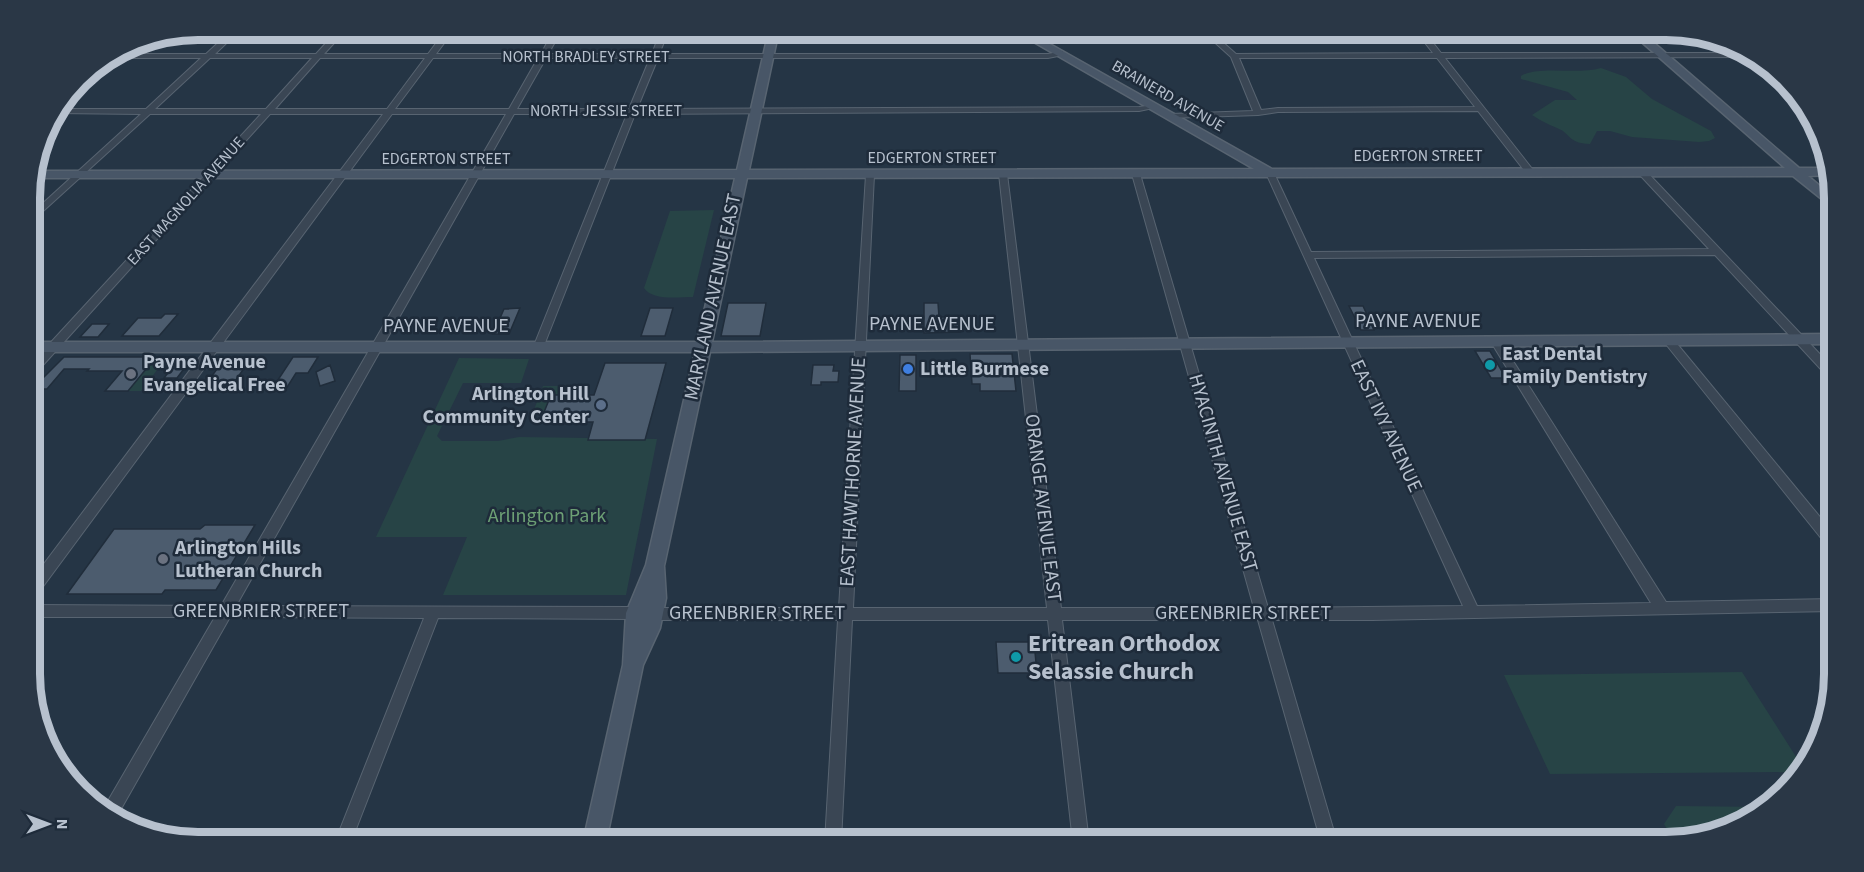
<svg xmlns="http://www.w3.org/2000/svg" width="1864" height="872" viewBox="0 0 1864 872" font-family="'Source Sans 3',sans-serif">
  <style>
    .green { fill: #274446 }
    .building { fill: #4c5c6e; stroke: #202d3b; stroke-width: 1.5 }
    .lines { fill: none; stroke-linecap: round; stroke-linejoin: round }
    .street-casing { stroke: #586471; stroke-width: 2 }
    .secondary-casing { stroke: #586471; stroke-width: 3 }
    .street { fill: #3a4654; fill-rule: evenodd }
    .secondary { fill: #485667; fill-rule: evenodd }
    .culture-dot { fill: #0f9aa8; stroke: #1e2b3a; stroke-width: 2 }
    .shop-dot { fill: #3f7fe0; stroke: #1e2b3a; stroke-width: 2 }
    .worship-dot { fill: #6b7280; stroke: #1e2b3a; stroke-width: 2 }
    .service-dot { fill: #5c6f8a; stroke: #1e2b3a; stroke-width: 2 }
    .labels { text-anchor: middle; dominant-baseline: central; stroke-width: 5; stroke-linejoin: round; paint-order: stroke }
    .far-street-label { font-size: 16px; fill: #b7c1ce; stroke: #1e2b3a }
    .street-label { font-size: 20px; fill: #b7c1ce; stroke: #1e2b3a }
    .poi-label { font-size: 20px; font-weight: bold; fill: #b7c1ce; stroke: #1e2b3a; text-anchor: start }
    .park-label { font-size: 20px; fill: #6da075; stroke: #1e2b3a }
    .near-poi-label { font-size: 24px; font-weight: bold; fill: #b7c1ce; stroke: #1e2b3a; text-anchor: start }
    .rim { fill: none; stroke: #b7c1ce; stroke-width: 8 }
  </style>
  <rect width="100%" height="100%" fill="#253545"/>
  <path class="green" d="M1601,68L1626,77L1652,99L1711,131L1715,138L1709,141L1699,142L1632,137L1610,131H1597L1590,144C1567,143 1572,134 1557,128C1548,124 1541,121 1532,115L1555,100H1577L1568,92L1521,79V76C1539,65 1576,75 1601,68Z
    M714,210L693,297C678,297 653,301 644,288L670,211Z
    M156,357H167L141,391H128Z
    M459,358L529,359L521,383H463L437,436L442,441H498L519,437L657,439L626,595H443L467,537H376Z
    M543,386H561L558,395H551L543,415H532Z
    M1742,672L1800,763L1794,772L1550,774L1504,675Z
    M1676,806L1764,807L1759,813L1674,842L1664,824Z"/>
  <path class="building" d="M728,303H766L760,336H721Z
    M924,303H938L939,317H959L960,332L924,333Z
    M1349,306H1363L1374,330H1361Z
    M520,308L509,334H493L504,309Z
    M650,308H673L665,336H641Z
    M165,314H178L159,336H122L138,318H161Z
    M92,324H109L98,337H80Z
    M1475,351H1490L1506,378H1491Z
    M970,354H1012L1016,391H980V384H972Z
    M900,355H916V391H899Z
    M64,357H156L128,391H105L122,371H87L89,369H64L47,389H32Z
    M180,357H193L177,378H164Z
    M252,357L233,384H206L225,358Z
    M293,357H318L308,373H296L286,389H272Z
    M605,363H666L645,440H588L593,422H540L551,395H594Z
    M330,365L335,381L320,386L316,372Z
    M813,365H834L833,371H839L838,382H821V385H811Z
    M205,525H255L216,590H165L162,594H67L114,529H200Z
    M996,642H1034L1037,673H998Z"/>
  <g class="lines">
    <defs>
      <path id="street" d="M232,30H240L215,54H316L338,30H346L324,54H428L446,30H454L436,54H541L554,30H562L548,54H652L661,30H669L659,54H1048L1063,51V55L1048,58H658L637,109L1139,107L1154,105L1158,107L1139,111L635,114L543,348L538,352L533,348L627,114H514L236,606L635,607L640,609L642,613L640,617L635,619L438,618L351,842H335L424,618L230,617L117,816L105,806L215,617H31V605L221,606L506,114H392L36,596L31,598V581L383,114H270L35,374L31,375V364L261,114H150L30,223V215L141,114L56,113L59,109H146L201,58H110L117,54H206ZM210,58H312L266,109H155ZM320,58H425L387,109H275ZM433,58H538L509,109H395ZM546,58H650L629,109H517Z
        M1201,30H1209L1236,54L1433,53L1415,30H1423L1441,53H1743L1748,57L1445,58L1533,170L1534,172L1530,175L1527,174L1478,111L1278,112L1258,115L1168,118L1167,116L1171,114L1253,111L1231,57ZM1239,58H1437L1475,107L1278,108L1261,110Z
        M1642,169L1645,170L1833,368V379L1829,378L1715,255L1314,258L1477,606L1651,603L1491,342L1496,338L1501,342L1666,602L1834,599V611L1372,620H1272L1337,842H1321L1258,620H1062L1089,842H1073L1048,620H852L841,842H825L838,620H653L648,618L646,614L648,610L653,608H839L866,175L870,172L874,175L853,608H1047L999,174L1003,171L1007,174L1061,608H1254L1132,174L1136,171L1140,174L1268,608L1463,606L1266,173L1270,170L1274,173L1311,252L1709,249L1639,174V170Z
        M1669,338L1673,339L1834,534V549L1829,548L1665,343L1664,341L1665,339Z"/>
      <path id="secondary" d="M769,30H779L749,170L1254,169L1013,30H1025L1272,169L1785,168L1628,30H1639L1799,168H1829L1832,175L1808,176L1833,197V208L1793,176L747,178L712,342L1833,334V344L710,352L664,566L666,598L660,628L643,665L606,842H583L623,665L626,613L646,565L695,352H31V342H697L735,178H33L35,171L737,170Z"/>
    </defs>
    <use href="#street" class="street-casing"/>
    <use href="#secondary" class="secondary-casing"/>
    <use href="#street" class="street"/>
    <use href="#secondary" class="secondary"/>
  </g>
  <g class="culture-dot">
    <circle cx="1490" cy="365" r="6"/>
    <circle cx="1016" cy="657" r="6"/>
  </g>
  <circle class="shop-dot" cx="908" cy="369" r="6"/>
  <g class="worship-dot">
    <circle cx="131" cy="374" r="6"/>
    <circle cx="163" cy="559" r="6"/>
  </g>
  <circle class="service-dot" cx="601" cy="405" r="6"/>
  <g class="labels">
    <g class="far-street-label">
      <text x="586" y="57">NORTH BRADLEY STREET</text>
      <text transform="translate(1168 96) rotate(30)">BRAINERD AVENUE</text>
      <text x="606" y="111">NORTH JESSIE STREET</text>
      <text x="1418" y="156">EDGERTON STREET</text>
      <text x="932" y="158">EDGERTON STREET</text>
      <text x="446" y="159">EDGERTON STREET</text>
      <text transform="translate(186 201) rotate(-48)">EAST MAGNOLIA AVENUE</text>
    </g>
    <g class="street-label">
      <text transform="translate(713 297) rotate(-78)">MARYLAND AVENUE EAST</text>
      <text x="1418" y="321">PAYNE AVENUE</text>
      <text x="932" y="324">PAYNE AVENUE</text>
      <text x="446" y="326">PAYNE AVENUE</text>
      <text transform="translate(1386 426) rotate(65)">EAST IVY AVENUE</text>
      <text transform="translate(853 472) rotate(-87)">EAST HAWTHORNE AVENUE</text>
      <text transform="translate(1223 473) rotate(74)">HYACINTH AVENUE EAST</text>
      <text transform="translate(1043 508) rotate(83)">ORANGE AVENUE EAST</text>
      <text x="261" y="611">GREENBRIER STREET</text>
      <text x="757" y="613">GREENBRIER STREET</text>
      <text x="1243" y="613">GREENBRIER STREET</text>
    </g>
    <g class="poi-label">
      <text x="1502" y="354">East Dental<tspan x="1502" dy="23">Family Dentistry</tspan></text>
      <text x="143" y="362">Payne Avenue<tspan x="143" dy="23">Evangelical Free</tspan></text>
      <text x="920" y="369">Little Burmese</text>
      <text x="589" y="394" text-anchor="end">Arlington Hill<tspan x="589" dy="23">Community Center</tspan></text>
      <text x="175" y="548">Arlington Hills<tspan x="175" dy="23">Lutheran Church</tspan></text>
    </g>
    <g class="park-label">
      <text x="547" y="516">Arlington Park</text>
    </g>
    <g class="near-poi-label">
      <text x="1028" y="643">Eritrean Orthodox<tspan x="1028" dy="28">Selassie Church</tspan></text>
    </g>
  </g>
  <path d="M0 0H1864V872H0ZM198 40H1666A158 158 0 0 1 1824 198V674A158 158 0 0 1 1666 832H198A158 158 0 0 1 40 674V198A158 158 0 0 1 198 40Z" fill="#2a3746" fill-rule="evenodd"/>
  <path class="rim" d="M198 40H1666A158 158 0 0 1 1824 198V674A158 158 0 0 1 1666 832H198A158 158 0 0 1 40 674V198A158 158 0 0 1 198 40Z"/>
  <g transform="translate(48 824) rotate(90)" stroke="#1e2b3a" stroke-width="4.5" paint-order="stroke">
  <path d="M0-4.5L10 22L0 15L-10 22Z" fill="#b7c1ce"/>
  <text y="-9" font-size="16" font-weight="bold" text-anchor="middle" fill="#b7c1ce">N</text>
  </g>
</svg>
